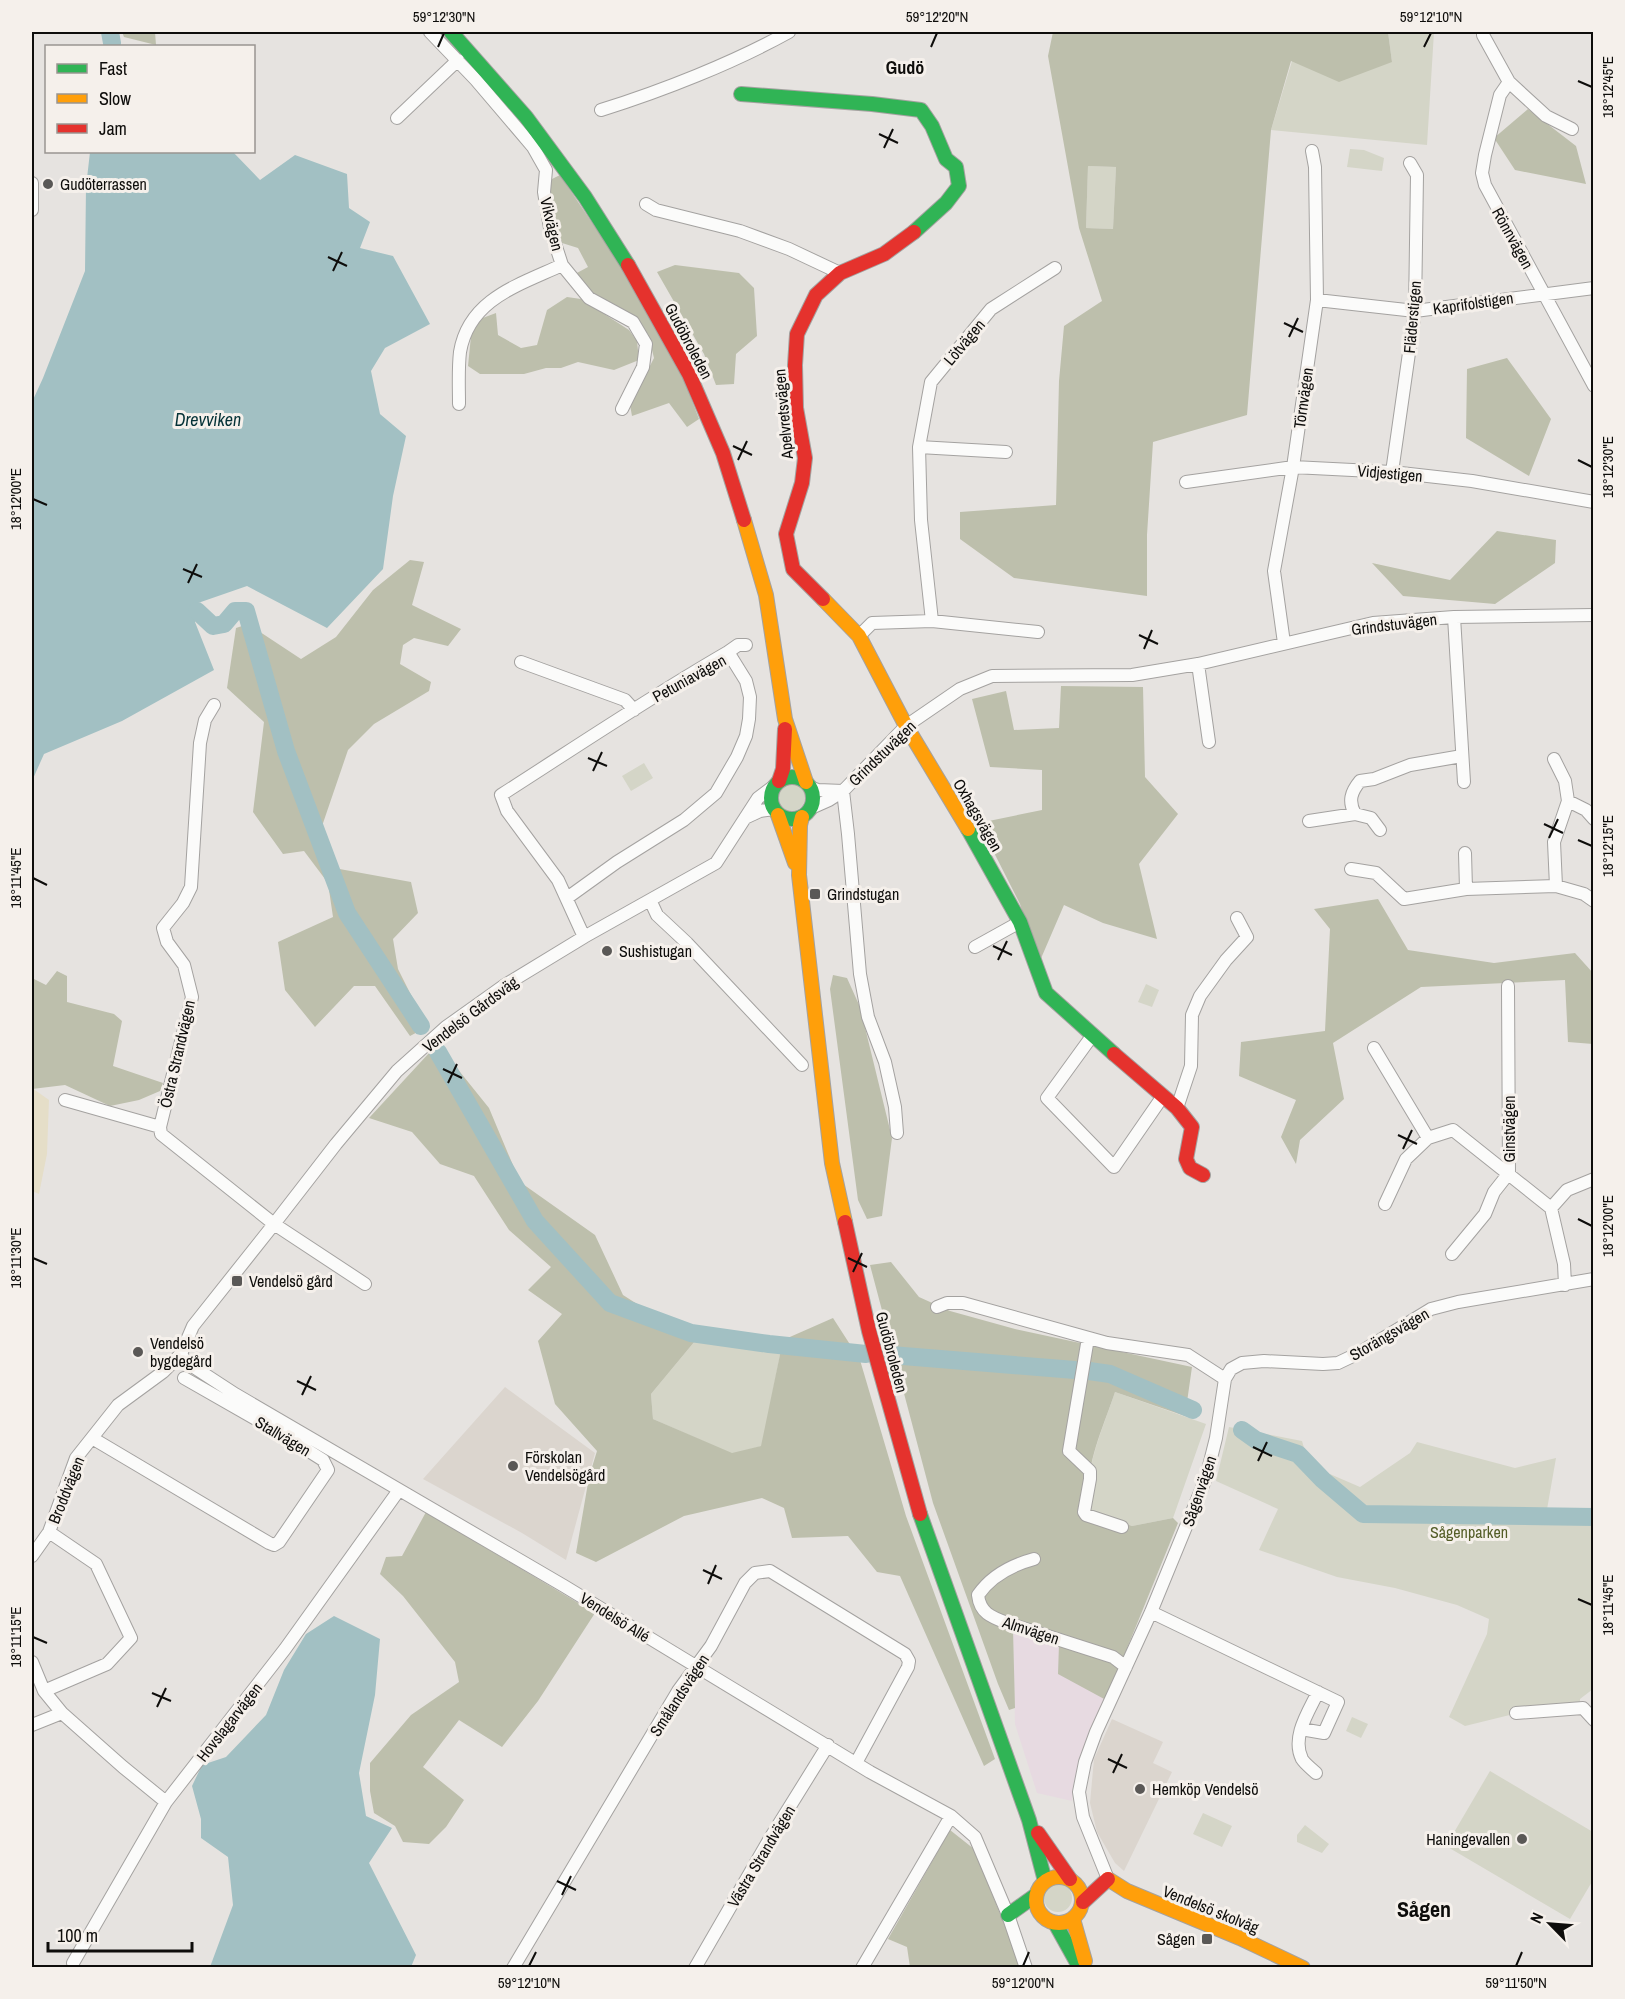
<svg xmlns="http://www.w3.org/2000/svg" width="1625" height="1999" viewBox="0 0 1625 1999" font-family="'Archivo Narrow',sans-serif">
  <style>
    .built { fill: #dbd5ce }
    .industrial { fill: #e7dae1 }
    .green { fill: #d4d5c7 }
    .forest { fill: #bdbfac; fill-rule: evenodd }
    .sand { fill: #e5dec8 }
    .water { fill: #a2c0c3 }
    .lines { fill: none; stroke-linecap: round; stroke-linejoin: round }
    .river { stroke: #a2c0c3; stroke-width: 18 }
    .street-casing { stroke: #a4a2a0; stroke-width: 14 }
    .fast-casing { stroke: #a4a2a0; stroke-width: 16 }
    .slow-casing { stroke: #a4a2a0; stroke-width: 16 }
    .jam-casing { stroke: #a4a2a0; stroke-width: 16 }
    .street { stroke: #fbfbfa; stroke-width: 12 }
    .fast { stroke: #30b455; stroke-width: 14 }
    .slow { stroke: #ff9f0a; stroke-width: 14 }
    .jam { stroke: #e5322d; stroke-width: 14 }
    .ticks { fill: none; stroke: #0e0d0b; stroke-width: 2 }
    .poi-dot { fill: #5a5856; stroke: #f5f0eb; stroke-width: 2 }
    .labels { text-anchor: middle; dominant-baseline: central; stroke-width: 6; stroke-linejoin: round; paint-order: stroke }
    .poi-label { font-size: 16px; fill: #0e0d0b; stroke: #f5f0eb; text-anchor: start }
    .street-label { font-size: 16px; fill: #0e0d0b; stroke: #f5f0eb }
    .park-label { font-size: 16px; fill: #545d27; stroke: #f5f0eb }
    .neighbourhood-label { font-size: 18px; font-weight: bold; fill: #0e0d0b; stroke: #f5f0eb }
    .water-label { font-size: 18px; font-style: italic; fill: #043237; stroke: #f5f0eb }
    .district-label { font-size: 22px; font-weight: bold; fill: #0e0d0b; stroke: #f5f0eb }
    .neatline { fill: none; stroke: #0e0d0b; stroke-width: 2 }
    .ticks-label { font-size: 15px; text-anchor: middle; fill: #0e0d0b }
  </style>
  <rect width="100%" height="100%" fill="#e6e3e0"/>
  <path class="built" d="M505,1387L595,1453L566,1560L522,1533L423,1479Z
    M1112,1719L1163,1742L1153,1763L1172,1772L1124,1871L1115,1863L1097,1832L1090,1803L1094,1759Z"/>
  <path class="industrial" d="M1013,1628L1059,1644L1106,1700L1074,1780L1072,1801L1037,1793L1015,1724Z"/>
  <path class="green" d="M1388,32H1434L1427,145L1271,130L1292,61L1392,62Z
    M1350,149L1364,150L1384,158L1382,171L1347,167Z
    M1088,166L1116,167L1113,229L1086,228Z
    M644,763L653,778L631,791L622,776Z
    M777 797a14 14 0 1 1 28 0a14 14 0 1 1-28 0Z
    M1146,984L1159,990L1152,1007L1138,1002Z
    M783,1340L762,1446L732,1454L653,1419L651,1394L695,1341Z
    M1115,1392L1206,1424L1173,1518L1132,1526L1090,1511C1082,1472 1103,1429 1115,1392Z
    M1229,1427L1302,1441L1309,1465L1360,1487L1410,1453L1417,1442L1515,1468L1556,1458L1546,1515L1593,1513V1689L1580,1699V1706L1534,1709L1465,1726L1449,1717L1487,1634L1489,1619L1457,1605L1395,1588L1337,1577L1259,1550L1278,1509L1216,1481Z
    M1352,1717L1368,1724L1361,1738L1346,1731Z
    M1490,1771L1593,1832V1880L1570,1919L1446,1846Z
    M1203,1813L1232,1826L1222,1847L1193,1834Z
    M1305,1825L1329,1844L1322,1853L1297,1842V1835Z
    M1044 1898a14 14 0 1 1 28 0a14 14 0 1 1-28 0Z"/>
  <path class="forest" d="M122,32H155L156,45L124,37Z
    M1053,32H1388L1392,62L1339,82L1291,61L1271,130L1247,415L1153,442L1147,535V596L1014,578L960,539V512L1056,505L1059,381L1064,326L1102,301L1079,228L1048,56ZM1088,166L1116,167L1113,229L1086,228Z
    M1528,109L1576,146L1586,184L1515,170L1494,138Z
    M560,175L611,251L677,362L699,419L687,427L669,403L632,416L630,405L654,358L648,334L628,312L589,291L575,274L588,267L578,248L562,243L550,209V180Z
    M675,265L739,273L754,288L757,336L736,354L734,384L716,385L704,354L657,272Z
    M567,297L581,299L629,330L637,341L639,360L614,370L578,362L561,368H546L524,374H480L468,366L471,336L480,319L496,313L498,335L521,348L537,345L547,310Z
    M1507,358L1551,419L1529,476L1466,438L1467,369Z
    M1497,531L1556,540L1555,563L1495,604L1403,596L1372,563L1450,580Z
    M410,560L424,562L412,605L461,629L448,646L414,638L403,645L400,664L431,682L429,691L374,724L348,750L321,829L334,868L411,882L418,913L393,939L398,969L427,1027L410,1036L375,986H354L315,1027L285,990L278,942L333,917L328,883L304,851L283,854L253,812L264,722L227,688L236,628L248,624L301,659L336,637L373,590Z
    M1061,686L1143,687L1145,777L1178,814L1139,864L1157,939L1103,923L1064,905L1039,963L1020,904L979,823L1042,810V770L990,767L972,699L1006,691L1014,730L1059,728Z
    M1378,899L1408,950L1494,963L1575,953L1593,973V1044L1568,1042L1565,980L1421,987L1333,1043L1344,1099L1300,1140L1296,1164L1281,1137L1296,1100L1239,1076L1241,1042L1325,1031L1330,929L1314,909Z
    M57,971L67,976V1002L114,1014L122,1021L113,1066L163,1083L160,1091L139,1100L110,1106L65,1085L32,1089V978L46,985Z
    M833,975L847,978L860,1007L892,1138L882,1216L867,1219L858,1200L830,989Z
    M430,1052L452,1062L489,1108L520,1182L595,1235L623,1295L695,1341L651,1394L653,1419L732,1453L761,1446L783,1340L833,1318L860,1360L906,1516L995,1759L984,1766L900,1576L877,1572L848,1536L792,1538L784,1508L762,1498L684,1516L596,1562L576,1553L589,1477L597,1451L555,1404L538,1341L562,1314L528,1290L551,1267L509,1230L474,1176L440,1164L412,1132L369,1118Z
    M891,1262L919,1297L950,1311L1015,1329L1192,1367L1185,1416L1115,1392C1103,1429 1081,1472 1091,1511L1132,1526L1173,1518L1178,1523L1106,1700L1058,1674L1059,1644L1013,1629L1015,1708L1009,1710L998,1684L933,1503L870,1265Z
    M426,1512L595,1613L538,1701L502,1747L459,1720L423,1767L464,1800L446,1827L429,1844L403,1842L395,1826L374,1813L370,1791V1763L411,1715L459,1682L455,1662L403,1596L380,1574L386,1557L402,1556Z
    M950,1830L974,1849L1009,1936L1019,1967H910L907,1947L888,1939Z"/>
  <path class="sand" d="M32,1088L49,1100L47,1154L39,1194L32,1191Z"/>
  <path class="water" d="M90,152H233L260,180L295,155L347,174L349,208L370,222L360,248L393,256L430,324L385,348L371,371L380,414L406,436L393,496L383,569L327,628L247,586L198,603L195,622L214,670L122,721L44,754L32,781V402L43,378L85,271L86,187Z
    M334,1616L380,1639L375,1695L359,1773L366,1816L392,1828L369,1863L416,1955L411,1967H210L233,1905L228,1857L201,1838V1819L192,1786L202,1765L226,1757L266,1715L284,1670L306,1634Z"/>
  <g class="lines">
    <path class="river" d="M110,32L112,43
      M197,611L213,626L224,624L235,611H246L286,751L347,913L421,1026
      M438,1052L535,1221L610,1303L691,1333L769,1344L866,1354
      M891,1355L1075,1370
      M1089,1371L1110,1374L1193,1410
      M1242,1430L1256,1440L1298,1454L1323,1480L1363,1514L1594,1517"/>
    <defs>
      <path id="street" d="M430,32L476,80L533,147L546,170L544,192L550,228L562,265L589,298L633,322L646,344L643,367L622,409
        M1483,35L1509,82L1500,95L1485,155L1482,173L1485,185L1594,386
        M1509,82L1546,116L1572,129
        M601,110C662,91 733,63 789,32
        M397,118L458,60
        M32,183V210
        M646,204L656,210L740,231L789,249L840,273
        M1317,300L1415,311L1594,288
        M459,404C459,387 458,369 460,352C469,299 519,285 562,265
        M919,447L1006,452
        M1392,472L1415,311L1417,175L1410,163
        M1186,482L1293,467L1392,472L1472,481L1594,502
        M1454,617L1464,782
        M932,621L921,520L919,447L931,382L991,309L1055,268
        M859,636L872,623L932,621L1038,632
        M1284,643L1274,571L1293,467L1317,300L1315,167L1312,151
        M728,652L738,645H746
        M521,662L625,700L634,710
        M1198,664L1209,742
        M214,705L205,720L200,743L191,887L183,903L163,928L167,942L184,965L192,997L160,1127L161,1134L274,1224L365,1284
        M1554,759L1565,781L1568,801L1554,842L1556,886
        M810,787L818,790L843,791
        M843,791L848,834L860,974L868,1017L885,1062L895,1107L897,1133
        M1568,801L1586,810L1594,819
        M811,808L829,800L843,791L906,726L960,689L992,676L1132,675L1198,664L1373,623L1454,617L1594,615
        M1355,814C1348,801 1351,792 1360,781L1374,779L1410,765L1462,756
        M745,818L760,811L774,809
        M1309,821L1355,814L1371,818L1380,830
        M1465,853L1466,889
        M1351,869L1376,873L1404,899L1466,889L1556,886L1584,894L1594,901
        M567,898L617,862L684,820L716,793L737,757L746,736L749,719L750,697L746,681L728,652C650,697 576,747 501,795L507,811L558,880L584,937
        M651,902L657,915L687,943L802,1065
        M975,947L1020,922
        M1092,1036L1047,1098L1114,1167L1163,1096
        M1374,1048L1428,1138
        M65,1100L160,1127
        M1177,1108L1191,1066L1192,1015L1200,996L1226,960L1247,937L1237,918
        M1385,1204L1406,1159L1428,1138L1453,1130L1551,1208L1564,1264L1565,1285
        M1551,1208L1567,1190L1594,1179
        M1452,1254L1485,1214L1494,1192L1509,1173L1508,986
        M937,1307L947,1303H963L1107,1343L1188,1355L1225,1379
        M1088,1338L1069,1451L1090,1471V1479L1084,1512L1086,1515L1122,1527
        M181,1354L186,1362L235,1394L564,1586L870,1772L951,1816L975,1837L1008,1915L1026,1968
        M92,1438L269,1543L274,1545L279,1542L328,1470L323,1460L282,1434L184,1378
        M32,1556L49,1532L76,1458L118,1405L163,1372L181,1354L193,1326L274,1224L336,1144L397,1071L446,1027L505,985L584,937L716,863L758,798L774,786
        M1034,1559C1012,1565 991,1576 978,1595C980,1613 991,1617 1007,1623L1113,1657L1126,1667
        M1151,1612L1338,1702L1324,1733L1301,1729
        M32,1662L44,1691L62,1713L123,1767L166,1802
        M44,1691L107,1664L131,1638L96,1564L49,1532
        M1516,1713L1583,1708L1594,1720
        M32,1725L62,1713
        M1316,1773C1312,1769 1305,1764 1302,1759C1291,1737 1309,1711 1318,1692
        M1108,1879L1083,1817L1079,1792L1085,1762L1096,1732L1151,1612L1206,1478L1216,1438L1225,1379L1231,1369L1242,1363L1264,1361L1323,1364L1338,1363L1359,1353L1431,1309L1458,1302L1594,1279
        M73,1963L166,1802L285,1649L399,1490
        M513,1968L678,1691L711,1646L745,1583L755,1573L770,1571L905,1654L909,1661L908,1667L856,1763
        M695,1968L769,1840L828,1745
        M862,1968L951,1816"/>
      <path id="fast" d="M451,32L526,117L585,197L628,265
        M741,94L872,104L921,110L932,126L946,159L956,167L959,186L946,203L914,232
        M771 798a21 21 0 1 1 42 0a21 21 0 1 1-42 0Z
        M968,829L1020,922L1046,993L1114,1054
        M920,1514L1029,1820L1045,1881
        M1008,1915L1036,1895
        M1055,1923L1080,1968"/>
      <path id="slow" d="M744,520L766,595L785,719L806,782
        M823,599L859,636L906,726L968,829
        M778,815L795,863
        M802,817L800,825L799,875L832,1163L845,1222
        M1036 1900a23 23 0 1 1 46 0a23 23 0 1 1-46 0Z
        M1108,1879L1127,1891L1240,1938L1303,1968
        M1073,1919L1085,1961"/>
      <path id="jam" d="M628,265L689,374L723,453L744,520
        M823,599L793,569L786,534L802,483L805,458L796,408L795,365L797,334L816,295L840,273L884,254L914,232
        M779,781L783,769L785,729
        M1114,1054L1177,1108L1192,1127L1186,1159L1190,1168L1203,1175
        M845,1222L869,1331L920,1514
        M1038,1833L1070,1879
        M1083,1902L1108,1879"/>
    </defs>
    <use href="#street" class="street-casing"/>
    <use href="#fast" class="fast-casing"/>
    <use href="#slow" class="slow-casing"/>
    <use href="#jam" class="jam-casing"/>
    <use href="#street" class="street"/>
    <use href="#fast" class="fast"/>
    <use href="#slow" class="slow"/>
    <use href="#jam" class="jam"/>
  </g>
  <path class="ticks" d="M438,47L444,33M931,47L937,33M1424,47L1431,33M1578,81L1592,87M879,134L898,143M884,148L893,129M328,257L347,266M333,271L342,252M1284,323L1303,332M1289,337L1298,318M733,446L752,455M738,460L747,441M1578,460L1592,467M33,499L47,505M183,569L202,577M188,583L197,564M1139,635L1158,644M1144,649L1152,630M588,758L607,766M593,771L602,752M1544,824L1563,833M1549,838L1558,819M1578,840L1592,846M33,878L47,885M993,946L1012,955M998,960L1007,941M443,1069L462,1078M448,1083L457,1064M1398,1135L1417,1144M1403,1149L1412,1130M1578,1219L1592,1226M33,1258L47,1264M848,1258L867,1267M853,1272L862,1253M297,1381L316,1390M302,1395L311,1376M1253,1447L1272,1456M1258,1461L1267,1442M703,1570L722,1579M708,1584L716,1565M1578,1599L1592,1605M33,1637L47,1643M152,1693L171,1701M157,1707L166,1688M1108,1759L1127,1768M1113,1773L1122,1754M557,1881L576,1890M562,1895L571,1876M529,1966L536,1952M1023,1966L1029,1952M1516,1966L1522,1952"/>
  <g class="poi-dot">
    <circle cx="48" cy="184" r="6"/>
    <rect x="809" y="888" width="12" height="12" rx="3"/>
    <circle cx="607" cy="951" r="6"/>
    <rect x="231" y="1275" width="12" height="12" rx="3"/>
    <circle cx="138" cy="1352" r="6"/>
    <circle cx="513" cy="1466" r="6"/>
    <circle cx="1140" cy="1789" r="6"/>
    <circle cx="1522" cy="1839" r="6"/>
    <rect x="1201" y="1933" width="12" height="12" rx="3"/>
  </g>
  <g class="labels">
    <g class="poi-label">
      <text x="60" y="184">Gudöterrassen</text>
      <text x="827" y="894">Grindstugan</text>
      <text x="619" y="951">Sushistugan</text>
      <text x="249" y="1281">Vendelsö gård</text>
      <text x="150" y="1343">Vendelsö<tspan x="150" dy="18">bygdegård</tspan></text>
      <text x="525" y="1457">Förskolan<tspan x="525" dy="18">Vendelsögård</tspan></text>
      <text x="1152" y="1789">Hemköp Vendelsö</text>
      <text x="1510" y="1839" text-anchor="end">Haningevallen</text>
      <text x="1195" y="1939" text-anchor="end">Sågen</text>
    </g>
    <g class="street-label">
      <text transform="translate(552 224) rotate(77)">Vikvägen</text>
      <text transform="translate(1513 238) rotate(61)">Rönnvägen</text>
      <text transform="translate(1473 303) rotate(-8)">Kaprifolstigen</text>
      <text transform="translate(1412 317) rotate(-85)">Fläderstigen</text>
      <text transform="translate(689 341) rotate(62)">Gudöbroleden</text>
      <text transform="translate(964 342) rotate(-50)">Lötvägen</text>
      <text transform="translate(1303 398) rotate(-82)">Törnvägen</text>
      <text transform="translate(783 414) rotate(-95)">Apelvretsvägen</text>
      <text transform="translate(1390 473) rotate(5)">Vidjestigen</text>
      <text transform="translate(1394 624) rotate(-7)">Grindstuvägen</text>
      <text transform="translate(689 678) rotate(-29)">Petuniavägen</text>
      <text transform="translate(882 753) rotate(-44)">Grindstuvägen</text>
      <text transform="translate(978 815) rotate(60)">Oxhagsvägen</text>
      <text transform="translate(470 1014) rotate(-37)">Vendelsö Gårdsväg</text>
      <text transform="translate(177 1054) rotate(-77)">Östra Strandvägen</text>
      <text transform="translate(1509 1129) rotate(-90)">Ginstvägen</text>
      <text transform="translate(1389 1334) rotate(-30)">Storängsvägen</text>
      <text transform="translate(892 1352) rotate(75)">Gudöbroleden</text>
      <text transform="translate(283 1436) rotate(31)">Stallvägen</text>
      <text transform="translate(66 1490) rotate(-68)">Broddvägen</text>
      <text transform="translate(1199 1491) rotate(-71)">Sågenvägen</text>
      <text transform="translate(615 1617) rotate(32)">Vendelsö Allé</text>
      <text transform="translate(1031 1630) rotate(18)">Almvägen</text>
      <text transform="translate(679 1695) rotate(-57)">Smålandsvägen</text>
      <text transform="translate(229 1722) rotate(-52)">Hovslagarvägen</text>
      <text transform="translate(761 1856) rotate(-59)">Västra Strandvägen</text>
      <text transform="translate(1211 1909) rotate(22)">Vendelsö skolväg</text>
    </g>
    <g class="park-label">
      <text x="1469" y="1532">Sågenparken</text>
    </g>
    <g class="neighbourhood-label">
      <text x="905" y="67">Gudö</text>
    </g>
    <g class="water-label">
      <text x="208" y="419">Drevviken</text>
    </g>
    <g class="district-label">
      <text x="1424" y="1909">Sågen</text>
    </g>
  </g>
  <rect width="1625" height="1999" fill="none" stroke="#f5f0eb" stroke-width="66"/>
  <rect x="45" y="45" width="210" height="108" fill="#f5f0eb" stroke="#999591" stroke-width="1.5"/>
  <rect x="57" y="64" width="30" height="9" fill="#30b455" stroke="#999591" stroke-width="1.5"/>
  <text x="99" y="75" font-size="18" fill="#0e0d0b">Fast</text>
  <rect x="57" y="94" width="30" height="9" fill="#ff9f0a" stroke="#999591" stroke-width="1.5"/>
  <text x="99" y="105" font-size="18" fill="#0e0d0b">Slow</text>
  <rect x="57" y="124" width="30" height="9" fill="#e5322d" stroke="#999591" stroke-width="1.5"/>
  <text x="99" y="135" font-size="18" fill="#0e0d0b">Jam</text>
  <g transform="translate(1550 1924) rotate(295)" stroke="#f5f0eb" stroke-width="4.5" paint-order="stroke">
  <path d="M0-4.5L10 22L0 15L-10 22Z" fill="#0e0d0b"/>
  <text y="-9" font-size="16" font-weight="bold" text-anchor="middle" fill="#0e0d0b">N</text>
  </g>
  <path d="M48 1942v9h144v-9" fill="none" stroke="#0e0d0b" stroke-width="3"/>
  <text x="57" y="1942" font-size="18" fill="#0e0d0b" stroke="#f5f0eb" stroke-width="4.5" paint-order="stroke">100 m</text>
  <rect x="33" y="33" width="1559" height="1933" class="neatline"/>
  <g class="ticks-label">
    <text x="444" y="22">59°12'30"N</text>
    <text x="937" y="22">59°12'20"N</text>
    <text x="1431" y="22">59°12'10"N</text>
    <text transform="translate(1608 87) rotate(-90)" y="5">18°12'45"E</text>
    <text transform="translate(1608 467) rotate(-90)" y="5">18°12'30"E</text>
    <text transform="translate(16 499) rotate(-90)" y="5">18°12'00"E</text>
    <text transform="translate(1608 846) rotate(-90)" y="5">18°12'15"E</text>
    <text transform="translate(16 878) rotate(-90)" y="5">18°11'45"E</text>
    <text transform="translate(1608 1226) rotate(-90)" y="5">18°12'00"E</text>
    <text transform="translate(16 1258) rotate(-90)" y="5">18°11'30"E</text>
    <text transform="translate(1608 1605) rotate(-90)" y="5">18°11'45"E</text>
    <text transform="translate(16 1637) rotate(-90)" y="5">18°11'15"E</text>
    <text x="529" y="1988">59°12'10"N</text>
    <text x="1023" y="1988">59°12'00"N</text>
    <text x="1516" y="1988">59°11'50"N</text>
  </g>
</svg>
